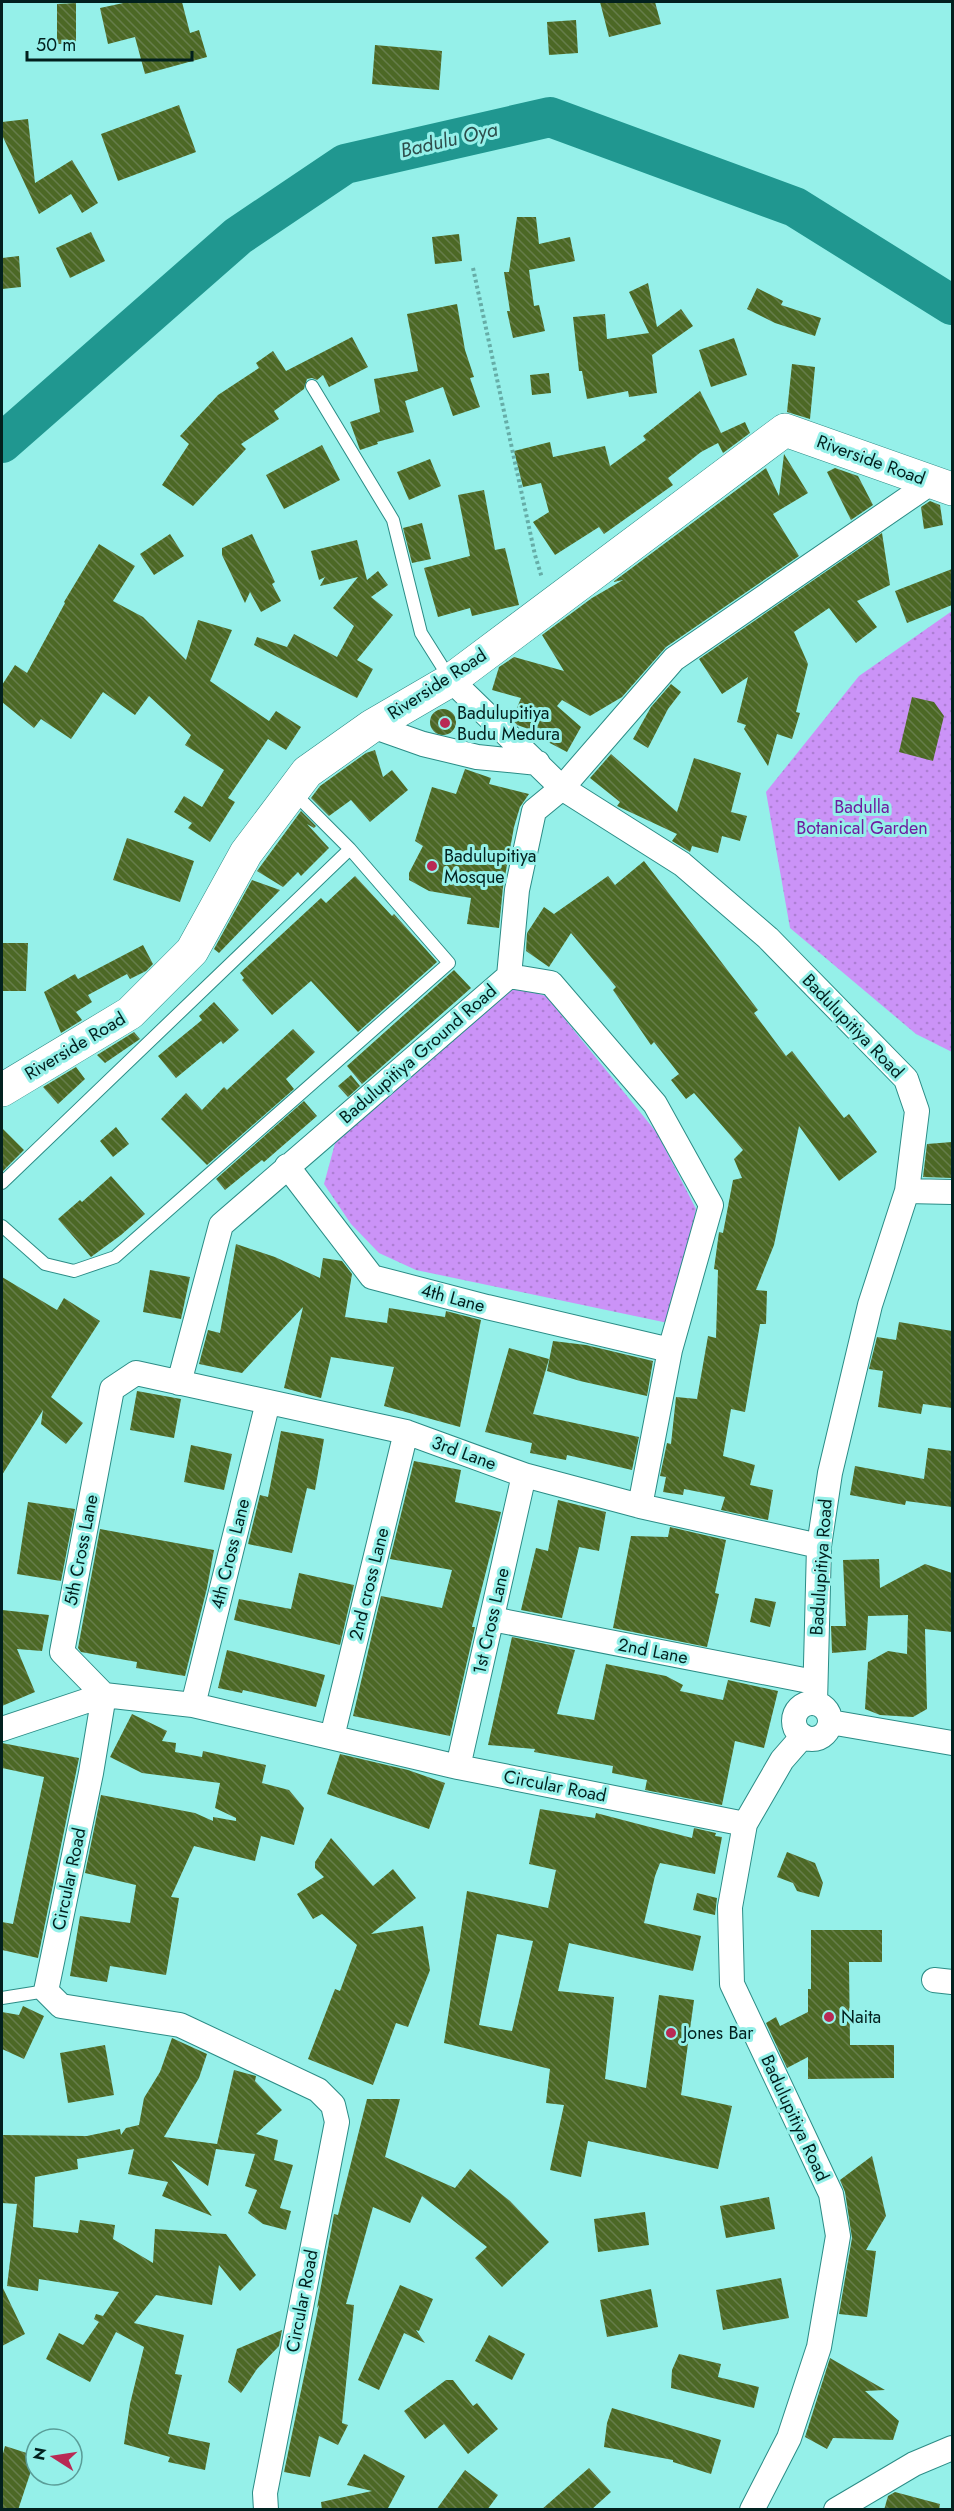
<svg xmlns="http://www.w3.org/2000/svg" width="954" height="2511" viewBox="0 0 954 2511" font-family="Jost,sans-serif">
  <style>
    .grass { fill: url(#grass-dots) }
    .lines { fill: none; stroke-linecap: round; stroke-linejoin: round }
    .river { stroke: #209790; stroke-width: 40 }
    .building { fill: url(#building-back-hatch); fill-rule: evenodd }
    .lane-casing { stroke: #2b8c86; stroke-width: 14 }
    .street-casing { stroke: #2b8c86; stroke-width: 26 }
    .secondary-casing { stroke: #2b8c86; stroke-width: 34 }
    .path { stroke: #66ada7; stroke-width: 4; stroke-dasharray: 3 3; stroke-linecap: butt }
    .lane { stroke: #fff; stroke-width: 12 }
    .street { stroke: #fff; stroke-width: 24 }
    .secondary { stroke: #fff; stroke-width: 33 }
    .poi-dot { fill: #b92954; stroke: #95f0e9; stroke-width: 2 }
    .labels { text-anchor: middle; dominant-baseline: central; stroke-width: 6; stroke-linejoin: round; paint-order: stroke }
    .street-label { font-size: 18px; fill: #02201e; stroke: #95f0e9 }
    .poi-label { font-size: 18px; fill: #02201e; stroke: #95f0e9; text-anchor: start }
    .park-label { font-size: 18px; fill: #6f1c9f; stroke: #95f0e9 }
    .water-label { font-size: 20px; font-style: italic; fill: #2d4e4c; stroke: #95f0e9 }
  </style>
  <defs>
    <pattern id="grass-dots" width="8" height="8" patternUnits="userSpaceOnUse" patternTransform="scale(1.5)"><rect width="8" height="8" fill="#cb93f7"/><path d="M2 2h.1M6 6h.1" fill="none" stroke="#ad7ed3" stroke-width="1.8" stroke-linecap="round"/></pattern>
    <pattern id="building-back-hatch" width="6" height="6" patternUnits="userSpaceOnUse" patternTransform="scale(1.5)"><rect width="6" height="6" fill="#4c6825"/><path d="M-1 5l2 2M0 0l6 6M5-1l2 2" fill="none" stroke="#667d4b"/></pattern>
  </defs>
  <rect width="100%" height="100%" fill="#95f0e9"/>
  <path class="grass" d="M952,611V1052L916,1034L790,928L766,792L859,676Z
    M515,987L546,996L657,1133L696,1209L675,1303L668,1323L416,1270L379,1253L351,1224L324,1184L337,1136Z"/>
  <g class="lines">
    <path class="river" d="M2,443L238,236L345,164L550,117L795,207L952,305"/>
  </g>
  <path class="building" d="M128,2H182L190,33L199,30L207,57L145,74L135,37L108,44L100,8Z
    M600,2H655L661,24L609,37Z
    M76,3V44H57V4Z
    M576,20L578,53L549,55L547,22Z
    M375,45L442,51L439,90L372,84Z
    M179,105L196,152L118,181L101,134Z
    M28,119L35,183L72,160L98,203L82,213L71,194L39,214L2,135V122Z
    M517,217H536L539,244L570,237L575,261L529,270L534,306L539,305L545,331L513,338L507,311H510L504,272H509Z
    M91,232L105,261L70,278L56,248Z
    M459,234L462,261L435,264L432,237Z
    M19,256L21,287L2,289V258Z
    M648,283L657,327L681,309L693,326L652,355L657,393L629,397L628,391L587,399L582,371H579L573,317L605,314L607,339L649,333L629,292Z
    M757,288L783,301L781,305L821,318L815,336L775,323L747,309Z
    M457,304L465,350L474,377L470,378L480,407L453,416L443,387L405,401L414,432L377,442L378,444L360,450L350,422L380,412L374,379L418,371L407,314Z
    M352,337L368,367L329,387L323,375L317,380L312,378L307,379L304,389L274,411L279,419L241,444L246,449L193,506L162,485L189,444L180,436L218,395L259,368L256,363L273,351L286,371Z
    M734,338L747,375L711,387L699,350Z
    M792,364L815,367L810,419L787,412Z
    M549,373L551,393L532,395L530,375Z
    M700,391L721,433L745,422L750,433L723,453L718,443L701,452L668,478L673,485L604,534L599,527L555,555L533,522L549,512L541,483L523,487L514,451L550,442L553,457L605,446L610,466L646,440L643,436Z
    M322,445L340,480L284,509L266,475Z
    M784,454L808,493L773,514L799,556L666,647L622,697L590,716L562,700L557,706L581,727L567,752L546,741L549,736L517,725L512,720L521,698L492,690L499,667L514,657L564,671L542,635L592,598L623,580L613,582L766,468L779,496Z
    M430,459L441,486L409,500L397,472Z
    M835,468L858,476L873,505L851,520L827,472Z
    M484,490L495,550L505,548L519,605L472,616L470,608L438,617L424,568L470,556L458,495Z
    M930,501L940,505L943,525L924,529L921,507Z
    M422,523L431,559L412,563L403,528Z
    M882,533L890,585L857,601L877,627L856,643L829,608L794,632L808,664L796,712L800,713L792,739L777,734L768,766L744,729L746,725L737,722L748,677L722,694L699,659Z
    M170,534L184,556L154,575L140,554Z
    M252,534L275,582L272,584L281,601L261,612L250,592L245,603L222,555V548Z
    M357,540L367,580L378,571L388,585L371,597L393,615L357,660L373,669L357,698L254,645L257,637L287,647L294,634L337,657L354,626L333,608L358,577L320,586L325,577L319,580L311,551Z
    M99,544L135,566L113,601L143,617L186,660L198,620L232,630L210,681L269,721L276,711L301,727L286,750L268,739L228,798L235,802L210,842L188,828L192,823L174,812L184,796L202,807L224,770L185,745L191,735L149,696L135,715L103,692L71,739L41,719L34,728L2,702V685L15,665L27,673L65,603L64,602Z
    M952,569V605L907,623L895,591Z
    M671,684L681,692L668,709L648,748L633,739L651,707Z
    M912,697L934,702L944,716L933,761L899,752Z
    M430 722a13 13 0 1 1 26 0a13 13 0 1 1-26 0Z
    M375,750L383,777L392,770L408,790L370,822L351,800L329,816L311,798L320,786L366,753Z
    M611,754L677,812L694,758L741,773L731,812L747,816L740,841L722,836L718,853L692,846L690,852L672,841L677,834L617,806L620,802L590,778Z
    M465,769L491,778L489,784L529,794L520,807L514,827L503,887L499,928L467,924L471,898L429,891L409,880V873L423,846L415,841L432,787L456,794Z
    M301,811L316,826L314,828L307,824L329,848L301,876L298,872L283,887L257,871Z
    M127,838L194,861L180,902L113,880Z
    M644,861L758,1010L754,1013L786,1056L792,1051L844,1118L849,1114L877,1152L839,1181L799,1126L774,1245L756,1290L767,1291L766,1324H760L745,1412L731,1409L723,1456L755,1465L750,1485L773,1490L768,1520L721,1510L725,1497L684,1489L683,1495L663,1492L666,1477L660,1476L667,1443L671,1444L676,1397L697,1399L708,1336L716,1338L718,1270L714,1269L719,1232L723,1233L733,1180L742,1178L734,1159L743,1150L694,1093L686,1099L671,1080L679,1074L654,1042L651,1045L613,990L616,987L571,933L549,967L526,951L527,933L544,907L554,914L608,876L615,885Z
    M355,876L392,916L394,914L437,962L358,1032L311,981L272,1015L242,980L244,978L240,973L321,898L326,903Z
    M252,880L280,890L219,953L214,949Z
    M2,943H28L26,991H2Z
    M143,945L153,964L146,971L130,979L127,974L88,995L92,1002L76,1012L82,1020L61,1033L44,992L75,974L78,979Z
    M454,970L471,988L362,1084L347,1066Z
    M214,1002L239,1030L223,1044L221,1041L176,1078L158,1056L202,1020L199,1016Z
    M293,1029L315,1052L286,1079L294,1089L207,1165L161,1119L186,1093L202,1110L224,1087L227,1090Z
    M134,1032L140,1039L105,1063L97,1055Z
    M76,1067L85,1079L58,1104L43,1087Z
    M351,1075L360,1086L348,1097L338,1086Z
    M304,1101L317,1116L264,1162L262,1160L225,1190L216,1179Z
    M116,1127L129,1144L113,1157L100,1141Z
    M2,1128L24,1150L2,1172Z
    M952,1142V1178L923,1177L927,1144Z
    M111,1176L145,1214L121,1235L91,1257L58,1219L80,1200L82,1202Z
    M236,1244L275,1257L320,1278L323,1258L342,1261L352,1274L345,1317L387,1323L389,1308L445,1317L446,1311L481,1320L460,1427L384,1406L394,1367L331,1357L321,1398L284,1388L303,1307L242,1373L199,1364L208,1330L220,1333Z
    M150,1270L190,1277L181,1319L143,1312Z
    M2,1277L57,1310L64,1298L100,1321L51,1397L83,1423L66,1444L41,1424L43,1410L2,1475Z
    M899,1322L952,1331V1408L923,1404L921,1414L878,1407L883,1371L869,1369L877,1337L896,1340Z
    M553,1341L586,1345L653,1361L647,1396L580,1381L547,1371Z
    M509,1348L549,1359L533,1414L639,1437L632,1470L567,1455L566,1460L530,1453L532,1443L485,1432Z
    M137,1391L181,1399L174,1438L130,1430Z
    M281,1431L324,1439L315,1490L307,1488L292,1553L248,1544L260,1495L268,1497Z
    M191,1445L232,1454L224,1490L184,1482Z
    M928,1448L952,1451V1507L906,1501L905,1505L850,1495L855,1466L924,1479Z
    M414,1461L461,1470L455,1502L501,1512L472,1627H475L450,1736L353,1716L381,1596L442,1608L452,1570L390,1559Z
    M558,1500L606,1512L599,1551L579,1547L562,1618L521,1610L536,1548L548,1551Z
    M28,1502L75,1509L61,1581L17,1574Z
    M670,1527L726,1540L715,1593L719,1594L707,1647L613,1628L631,1536L668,1537Z
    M100,1529L214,1550L207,1588L185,1676L136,1668L137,1662L81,1652L78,1648Z
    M879,1559L880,1588L925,1564L952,1573V1632L925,1629L927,1709L913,1717L880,1715L865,1709L868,1662L888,1651L907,1654L908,1615L868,1616L866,1650L832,1653L831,1626H846L843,1560Z
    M299,1573L354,1585L340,1645L234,1620L239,1599L291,1609Z
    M755,1598L776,1602L770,1627L750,1622Z
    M2,1610L49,1615L42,1651L17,1649L35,1692L2,1706Z
    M512,1637L575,1650L557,1714L594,1720L606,1664L666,1676L683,1685L680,1691L723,1700L728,1680L778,1691L764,1748L735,1741L722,1805L645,1790L647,1780L612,1773L613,1766L534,1752L535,1749L488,1745Z
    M227,1650L325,1675L316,1707L243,1690L242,1693L218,1688Z
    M132,1714L167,1731L162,1741L176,1743L175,1752L202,1757L203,1751L266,1765L262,1783L289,1790L304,1808L294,1845L261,1836L255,1861L194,1846L171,1897L179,1898L166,1975L110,1966L107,1982L70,1976L80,1916L130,1923L136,1885L85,1873L101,1795L195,1813L213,1821V1817L236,1821V1818L215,1808L220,1783L142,1773L110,1757Z
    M2,1743L79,1758L38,1958L2,1950V1922L13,1924L44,1777L2,1768Z
    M340,1754L408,1770L445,1783L429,1829L327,1794Z
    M540,1809L595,1818L596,1813L692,1838L694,1828L716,1833L715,1836L722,1837L715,1874L660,1863L655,1876L644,1923L701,1936L693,1971L569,1943L558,1991L614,1997L605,2079L646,2088L659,1995L694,2000L681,2095L732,2106L718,2169L588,2141L581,2177L550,2170L564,2105L546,2103L550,2069L444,2043L467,1891L548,1908L556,1870L529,1864ZM497,1934L533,1941L512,2031L479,2025Z
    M331,1838L373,1886L393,1869L416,1898L371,1934L423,1926L430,1970L408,2027L396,2023L373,2085L308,2059L335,1989L340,1991L357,1945L322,1914L313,1919L297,1894L324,1877L315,1868V1862Z
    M787,1852L815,1863L823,1883L819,1897L797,1891L793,1883L777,1877Z
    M697,1893L717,1898L715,1915L693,1910Z
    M811,1930H882V1962H849L850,2045H894V2078L808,2079V2057L787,2068L766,2023L776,2017L780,2026L808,2012V1989H811Z
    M23,2006L44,2016L24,2059L2,2049V2012L19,2015Z
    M172,2038L207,2054L199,2078L164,2137L217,2144L234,2070L256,2076L255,2081L282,2110L256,2134L278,2140L274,2160L293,2165L280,2208L291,2211L286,2230L263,2224L248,2213L257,2190L245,2186L255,2154L216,2149L208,2186L171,2160L212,2216L162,2196L168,2182L128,2174L134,2149L77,2159L78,2169L35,2177L33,2227L78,2233L80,2220L115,2225L113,2239L153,2263L155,2229L226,2234L256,2275L240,2291L219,2265L212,2305L156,2295L134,2323L184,2335L175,2374L182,2375L168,2434L210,2443L205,2470L168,2462L170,2457L124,2444L130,2404L144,2347L116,2332L90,2382L46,2359L59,2333L83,2345L99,2322L94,2319L96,2314L103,2316L119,2292L39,2279L38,2291L7,2286L17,2204L2,2203V2135L87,2136L120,2129L121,2135L126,2128L139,2125L144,2098L160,2072Z
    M105,2045L114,2095L68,2103L60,2053Z
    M367,2099H400L385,2157L455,2188L470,2169L510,2201L549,2242L502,2287L475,2258L487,2247L422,2196L410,2223L373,2207L346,2304L354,2305L342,2423L348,2425L338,2445L319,2436L310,2477L284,2472L319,2305L317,2308L334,2214L338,2215Z
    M872,2156L886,2216L866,2250L876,2251L867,2317L839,2314L852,2238L845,2192L840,2180Z
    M769,2197L775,2229L726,2238L720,2206Z
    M645,2212L649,2245L598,2252L594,2219Z
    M781,2278L789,2318L723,2330L716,2290Z
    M400,2285L433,2299L419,2331L416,2330L425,2343L404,2333L379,2390L358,2380Z
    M2,2286L25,2334L2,2346Z
    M651,2289L658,2327L607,2337L600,2300Z
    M282,2330L279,2346L257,2369L241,2393L228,2382L237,2349Z
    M489,2335L525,2354L512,2380L475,2361Z
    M679,2354L721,2364L718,2377L759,2387L754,2408L671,2388L672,2370Z
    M830,2358L885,2390L865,2391L899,2421L893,2440L833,2438L827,2449L805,2437Z
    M446,2380H453L473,2406L477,2403L498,2429L468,2454L444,2424L425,2439L404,2411Z
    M612,2408L721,2440L711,2474L673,2462V2460L604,2447L607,2423Z
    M5,2446L36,2456L18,2510H2V2457Z
    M364,2454L405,2476L387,2510H322L321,2502L372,2491L347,2485Z
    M589,2468L611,2492L591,2510H541Z
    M465,2470L498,2495L487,2510H436Z
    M895,2492L940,2504L939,2510H884L888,2496Z"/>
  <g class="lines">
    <defs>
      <path id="lane" d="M312,386L393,520L421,633L450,679
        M2,1183L350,849
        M2,1226L45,1264L74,1271L115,1257L449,963L350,849L294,793
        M2,1998L46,1991"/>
      <path id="street" d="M451,680L562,788L682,864L768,938L906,1079L917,1111L907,1191L870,1305L830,1473L819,1546L815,1703
        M372,726L423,744L477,757L538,763
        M509,976L517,890L534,811L562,788L674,659L932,482
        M287,1166L372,1277L487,1307L670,1350
        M907,1191L952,1192
        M179,1383L221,1225L509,976L551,983L655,1104L711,1205L670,1350L640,1506
        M492,1619L814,1682
        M794 1721a18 18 0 1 1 36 0a18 18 0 1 1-36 0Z
        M193,1705L268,1402
        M830,1722L952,1743
        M2,1729L104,1695L62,1652L112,1389L136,1373L406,1432L524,1475L640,1506L819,1546
        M332,1737L406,1432
        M458,1767L524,1475
        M934,1980L952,1982
        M266,2510L265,2493L337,2122L333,2105L318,2090L180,2025L61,2006L46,1991L91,1773L104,1695L193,1705L458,1767L745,1824
        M752,2510L789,2438L819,2347L838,2236L831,2194L732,1984L730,1907L745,1824L782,1760L803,1736
        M836,2510L914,2464L952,2448"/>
      <path id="secondary" d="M2,1090L130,1013L192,951L246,853L307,772L372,726L451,680L785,430L952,489"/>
    </defs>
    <use href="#lane" class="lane-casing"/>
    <use href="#street" class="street-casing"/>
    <use href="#secondary" class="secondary-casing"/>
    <path class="path" d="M473,268L535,555L542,578"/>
    <use href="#lane" class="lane"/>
    <use href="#street" class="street"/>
    <use href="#secondary" class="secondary"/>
  </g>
  <g class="poi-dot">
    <circle cx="445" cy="723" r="6"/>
    <circle cx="432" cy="866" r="6"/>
    <circle cx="829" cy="2017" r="6"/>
    <circle cx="671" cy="2033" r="6"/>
  </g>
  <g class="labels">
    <g class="street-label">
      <text transform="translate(871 460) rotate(20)">Riverside Road</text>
      <text transform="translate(437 684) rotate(-33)">Riverside Road</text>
      <text transform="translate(853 1026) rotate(46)">Badulupitiya Road</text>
      <text transform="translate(75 1046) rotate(-31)">Riverside Road</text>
      <text transform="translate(418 1054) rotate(-41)">Badulupitiya Ground Road</text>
      <text transform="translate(453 1298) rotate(15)">4th Lane</text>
      <text transform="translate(464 1453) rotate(20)">3rd Lane</text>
      <text transform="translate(81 1550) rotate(-79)">5th Cross Lane</text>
      <text transform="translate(230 1554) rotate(-76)">4th Cross Lane</text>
      <text transform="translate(821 1567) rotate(-86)">Badulupitiya Road</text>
      <text transform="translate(369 1584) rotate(-76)">2nd cross Lane</text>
      <text transform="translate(491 1621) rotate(-77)">1st Cross Lane</text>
      <text transform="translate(653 1651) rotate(11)">2nd Lane</text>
      <text transform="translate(555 1786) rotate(11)">Circular Road</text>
      <text transform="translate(69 1879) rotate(-78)">Circular Road</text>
      <text transform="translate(795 2118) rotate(65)">Badulupitiya Road</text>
      <text transform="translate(302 2301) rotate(-79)">Circular Road</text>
    </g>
    <g class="poi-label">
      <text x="457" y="713">Badulupitiya<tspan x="457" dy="21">Budu Medura</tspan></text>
      <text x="444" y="856">Badulupitiya<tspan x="444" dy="21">Mosque</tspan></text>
      <text x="841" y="2017">Naita</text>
      <text x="683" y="2033">Jones Bar</text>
    </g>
    <g class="park-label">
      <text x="862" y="807">Badulla<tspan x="862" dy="21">Botanical Garden</tspan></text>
    </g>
    <g class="water-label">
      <text transform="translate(449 140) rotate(-13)">Badulu Oya</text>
    </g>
  </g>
  <rect width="954" height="2511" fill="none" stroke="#02201e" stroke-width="6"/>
  <g transform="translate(54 2457) rotate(282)"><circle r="28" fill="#95f0e9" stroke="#5a9d98" stroke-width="1.5"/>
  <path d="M0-4.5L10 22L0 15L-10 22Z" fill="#b92954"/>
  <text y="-9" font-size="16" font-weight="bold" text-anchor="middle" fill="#02201e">N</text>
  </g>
  <path d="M27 51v9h165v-9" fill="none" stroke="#02201e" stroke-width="3"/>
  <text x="36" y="51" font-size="18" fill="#02201e" stroke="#95f0e9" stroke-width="4.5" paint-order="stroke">50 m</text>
</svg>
